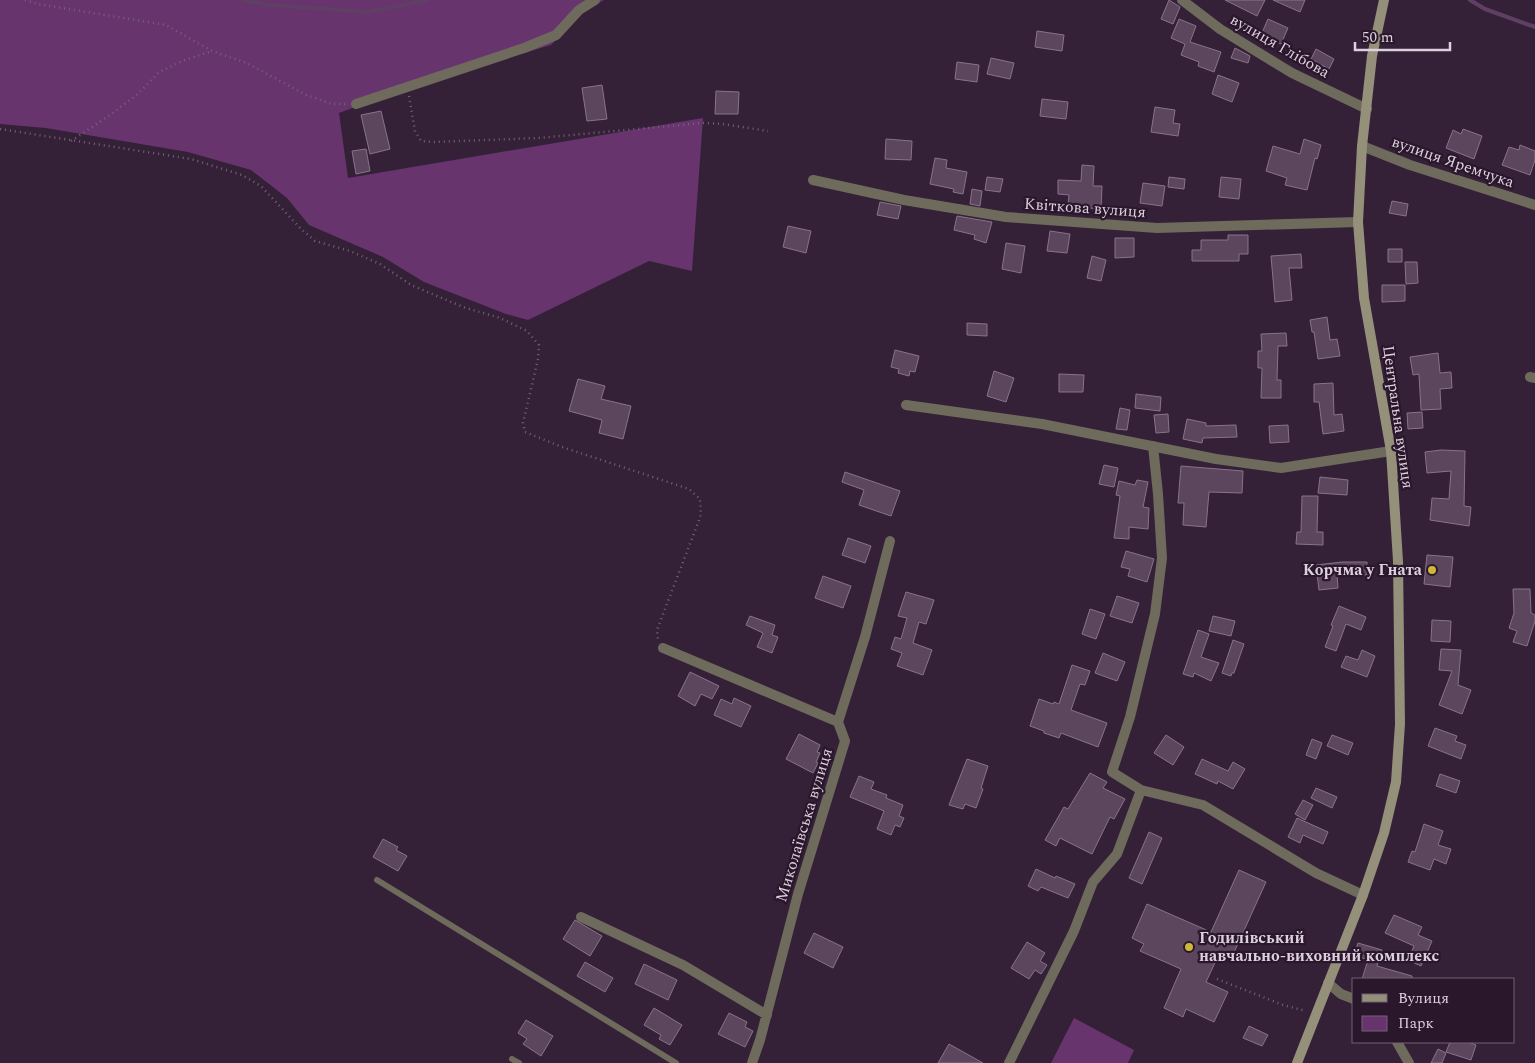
<svg xmlns="http://www.w3.org/2000/svg" width="1535" height="1063" viewBox="0 0 1535 1063" font-family="Spectral,serif">
  <style>
    .green { fill: #68346e }
    .lines { fill: none; stroke-linecap: round; stroke-linejoin: round }
    .stream { stroke: #603f64; stroke-width: 4 }
    .building { fill: #5c465e; stroke: #89728b }
    .path { stroke: #746376; stroke-width: 2.5; stroke-dasharray: 1 4; stroke-linecap: butt }
    .lane { stroke: #6e6b5d; stroke-width: 6 }
    .street { stroke: #6e6b5d; stroke-width: 10 }
    .secondary { stroke: #94907a; stroke-width: 10 }
    .poi-dot { fill: #ceb837; stroke: #2a172c; stroke-width: 2 }
    .labels { text-anchor: middle; dominant-baseline: central; stroke-width: 4.5; stroke-linejoin: round; paint-order: stroke }
    .street-label { font-size: 16px; fill: #ddd0de; stroke: #2a172c }
    .poi-label { font-size: 16px; font-weight: bold; fill: #ddd0de; stroke: #2a172c; text-anchor: end }
  </style>
  <rect width="100%" height="100%" fill="#342137"/>
  <path class="green" d="M0,0H604L584,12L551,45L407,88L339,113L348,178L703,118L692,271L649,261L528,320L506,314L424,282L383,257L309,225L287,198L251,170L188,152L46,128L0,124Z
    M1074,1018L1134,1050L1128,1063H1051Z"/>
  <g class="lines">
    <path class="stream" d="M243,0L268,5L368,12L427,0
      M1470,0L1485,9L1535,27"/>
  </g>
  <path class="building" d="M1169,0L1180,7L1173,24L1161,19Z
    M1225,0H1265L1257,16Z
    M1273,0H1305L1300,12Z
    M1179,19L1196,26L1190,42L1221,52L1214,72L1198,66L1199,62L1181,55L1185,44L1171,38Z
    M1268,19L1288,28L1281,44L1261,35Z
    M1037,31L1064,35L1062,51L1035,47Z
    M1235,48L1250,56L1248,63L1231,58Z
    M1316,49L1334,59L1329,69L1311,59Z
    M991,58L1014,63L1010,79L987,74Z
    M957,62L979,65L977,82L955,79Z
    M1218,75L1239,83L1232,102L1212,94Z
    M602,85L607,119L587,121L582,88Z
    M716,91L739,92L738,114H715Z
    M1042,99L1068,102L1066,119L1040,116Z
    M1155,107L1175,110L1173,123L1180,124L1178,136L1151,132Z
    M381,111L390,149L370,154L361,115Z
    M1463,129L1482,136L1474,159L1446,148L1453,130L1461,134Z
    M886,139L912,141L911,160L885,159Z
    M1304,139L1321,145L1317,159L1315,158L1307,190L1285,185L1287,178L1266,171L1273,146L1300,154Z
    M1520,145L1535,151V160L1530,175L1502,165L1509,147L1519,150Z
    M366,149L370,171L356,174L352,151Z
    M935,158L947,160L946,168L967,172L963,194L953,192L954,189L930,184Z
    M1082,165L1094,166L1093,186H1102L1101,209L1068,206L1069,195L1058,194V180L1081,181Z
    M987,177L1003,179L1000,192L985,190Z
    M1169,177L1185,179L1184,189L1168,187Z
    M1221,177L1241,179L1239,199L1219,197Z
    M1143,183L1165,186L1162,206L1140,203Z
    M972,189L982,191L980,206L970,204Z
    M1392,201L1408,204L1406,216L1389,213Z
    M880,202L901,206L898,219L877,215Z
    M957,216L992,222L986,243L974,239L975,235L954,230Z
    M788,226L811,231L806,253L783,247Z
    M1050,231L1070,234L1067,253L1047,251Z
    M1228,235H1248V254H1239V261H1192V250H1201V240H1228Z
    M1115,238H1134V257L1115,258Z
    M1006,243L1025,246L1021,273L1002,269Z
    M1388,249H1402V262H1388Z
    M1301,254L1302,268H1289L1292,300L1275,302L1271,256Z
    M1092,256L1106,260L1101,281L1087,278Z
    M1405,262H1417L1418,283L1406,284Z
    M1382,285H1405V301L1382,302Z
    M1327,317L1330,340L1337,339L1340,356L1318,359L1314,332H1312L1310,320Z
    M967,323L987,324V336L967,335Z
    M1286,333L1287,346H1278L1277,380H1281V398H1261L1262,368H1258V351H1262L1261,334Z
    M895,350L919,356L915,372L910,371L909,376L898,373L899,369L891,367Z
    M1438,353L1440,373L1451,372L1452,388L1440,389L1441,409L1421,410L1419,374L1413,375L1410,357Z
    M994,371L1014,378L1006,402L987,396Z
    M1059,374L1084,375L1083,392H1059Z
    M578,379L605,386L601,399L631,406L623,439L599,433L602,420L569,411Z
    M1333,383L1334,415L1342,414L1344,431L1323,434L1319,402H1314V384Z
    M1136,394L1161,397L1160,411L1135,408Z
    M1120,408L1130,410L1127,430L1116,429Z
    M1422,412L1423,428L1408,429L1407,413Z
    M1168,414L1169,432L1156,433L1154,415Z
    M1187,419L1206,423V426L1236,425L1237,437L1203,438L1202,443L1183,439Z
    M1288,425L1289,442L1270,443L1269,426Z
    M1441,450L1465,451L1464,506L1471,507L1469,526L1430,520L1432,498L1449,499L1451,471L1427,473L1425,452Z
    M1104,465L1118,468L1114,487L1099,484Z
    M1181,466L1243,471L1242,493L1209,492L1206,527L1183,525L1184,503H1178Z
    M845,472L900,491L891,516L859,505L864,490L842,482Z
    M1320,477L1348,480L1347,495L1318,493Z
    M1137,480L1148,482L1143,507L1149,508L1148,529L1129,527V539L1114,538L1120,496L1116,495L1119,481L1135,485Z
    M1302,496H1318L1317,532H1323V545L1296,544L1297,532H1301Z
    M848,538L871,546L865,563L842,555Z
    M1126,551L1154,559L1147,582L1128,576L1130,569L1121,567Z
    M1427,555L1453,557L1450,587L1424,584Z
    M1342,562H1367V575L1337,574L1338,588L1319,590L1316,565Z
    M823,576L851,586L843,608L815,598Z
    M1513,589H1530L1531,613L1535,615V621L1527,646L1513,642L1517,631L1509,628L1514,613Z
    M906,592L934,600L926,624L919,622L913,643L932,650L923,675L897,666L902,653L891,649L895,637L901,639L907,618L898,616Z
    M1117,596L1139,603L1132,623L1110,616Z
    M1339,606L1366,617L1361,630L1346,624L1336,651L1325,647L1333,626L1331,625Z
    M1090,609L1105,614L1096,639L1082,634Z
    M750,616L775,625L772,635L778,637L772,653L757,647L763,633L746,625Z
    M1213,616L1235,621L1231,636L1209,631Z
    M1432,620L1451,621L1450,642L1431,641Z
    M1198,630L1209,634L1201,657L1219,663L1211,681L1194,673L1193,677L1183,674Z
    M1233,640L1244,644L1234,673H1232L1231,676L1222,673Z
    M1441,649L1461,650L1458,685L1471,690L1462,714L1439,705L1452,671L1439,670Z
    M1362,650L1375,656L1367,677L1341,667L1346,656L1358,660Z
    M1103,653L1125,662L1117,681L1095,673Z
    M1072,665L1090,671L1085,685L1080,684L1071,710L1107,723L1098,747L1061,733L1059,738L1044,733V731L1030,726L1039,699L1053,704L1054,702L1059,704Z
    M690,672L719,686L712,699L701,694L695,706L678,696Z
    M734,698L751,706L741,727L714,715L721,699L732,704Z
    M1435,728L1457,736L1455,741L1466,745L1461,759L1428,746Z
    M799,734L820,745L817,752L820,753L816,762L818,763L813,773L786,759Z
    M1166,735L1184,747L1173,765L1154,753Z
    M1332,735L1353,743L1348,755L1327,746Z
    M1312,739L1322,743L1316,759L1306,755Z
    M967,759L988,766L981,788L983,789L976,808L965,804L963,809L949,805Z
    M1202,759L1228,771L1233,762L1245,769L1233,789L1218,781L1217,784L1195,774Z
    M1090,773L1107,782L1103,788L1125,799L1114,819L1110,817L1092,854L1060,838L1056,846L1045,840L1064,807L1068,809Z
    M1440,774L1460,781L1456,793L1436,786Z
    M859,776L874,782L871,789L887,795L886,798L903,805L899,816L904,818L900,827L895,825L891,835L877,829L884,811L850,797Z
    M1316,788L1337,797L1332,808L1311,798Z
    M1303,800L1313,805L1305,820L1295,814Z
    M1297,818L1328,832L1323,844L1303,835L1300,843L1288,837Z
    M1424,824L1443,831L1438,845L1451,849L1446,864L1434,859L1430,870L1408,862L1412,851L1415,852Z
    M1149,832L1162,838L1142,884L1129,878Z
    M383,839L398,847L396,850L407,856L398,871L373,857Z
    M1036,869L1055,878L1056,876L1075,884L1068,898L1041,887L1038,891L1028,886Z
    M1239,870L1266,882L1231,959L1219,954L1206,982L1228,992L1214,1022L1186,1009L1183,1017L1164,1008L1181,969L1140,951L1144,944L1132,938L1147,904L1211,932Z
    M1394,915L1422,927L1418,935L1432,941L1421,966L1408,960L1414,946L1385,933Z
    M575,920L602,936L590,956L563,939Z
    M814,933L843,947L833,968L804,953Z
    M1027,942L1045,953L1040,961L1047,965L1041,974L1035,970L1029,979L1011,968Z
    M1358,943L1382,950L1377,966L1412,976V979H1362L1368,960L1354,955Z
    M585,962L613,978L605,992L577,976Z
    M644,964L677,980L668,1000L635,984Z
    M654,1008L682,1025L670,1045L659,1039L661,1035L644,1025Z
    M729,1013L747,1022L745,1027L753,1031L745,1047L718,1034Z
    M526,1020L553,1036L541,1056L523,1044L527,1039L518,1033Z
    M1249,1026L1268,1035L1262,1046L1243,1038Z
    M1450,1042H1468L1476,1045L1471,1060L1446,1052Z
    M949,1044L983,1063H938Z
    M1438,1049L1446,1053L1442,1063H1431Z"/>
  <g class="lines">
    <path class="path" d="M25,0L38,4L166,25L212,51L247,63L306,95L332,104H346
      M409,96L415,131L421,141L435,142L538,138L703,123L723,124L768,131
      M0,129L191,159L242,175L261,186L301,229L315,241L350,251L380,264L411,285L463,307L500,318L527,331L539,345L538,359L523,423L525,432L562,447L689,489L700,499L701,515L657,630L658,640
      M71,141L113,113L139,93L159,72L185,60L212,51
      M1217,979L1283,1005L1306,1011"/>
    <path class="lane" d="M377,880L676,1063
      M512,1059L519,1063"/>
    <path class="street" d="M1182,0L1220,29L1292,73L1367,109
      M356,104L524,48L556,35L579,10L595,0
      M1362,146L1410,165L1535,205
      M813,180L904,200L1006,217L1157,228L1358,222
      M1530,377L1535,378
      M906,405L1042,424L1216,459L1281,468L1391,451
      M1153,446L1158,494L1162,558L1155,614L1130,717L1112,772L1141,790L1203,805L1316,873L1363,895
      M663,648L838,722L845,741L798,894L760,1040L752,1063
      M838,722L865,637L890,541
      M581,917L683,965L767,1015
      M1328,983L1341,994L1354,999
      M1397,1042L1409,1063
      M1009,1063L1074,931L1093,882L1117,854L1141,790"/>
    <path class="secondary" d="M1297,1063L1363,895L1384,833L1396,782L1400,724L1398,561L1391,451L1364,298L1358,222L1362,146L1372,56L1384,0"/>
  </g>
  <g class="poi-dot">
    <circle cx="1432" cy="570" r="5"/>
    <circle cx="1189" cy="947" r="5"/>
  </g>
  <g class="labels">
    <g class="street-label">
      <text transform="translate(1280 46) rotate(30)">вулиця Глібова</text>
      <text transform="translate(1453 162) rotate(19)">вулиця Яремчука</text>
      <text transform="translate(1085 208) rotate(4)">Квіткова вулиця</text>
      <text transform="translate(1398 417) rotate(82)">Центральна вулиця</text>
      <text transform="translate(804 825) rotate(-73)">Миколаївська вулиця</text>
    </g>
    <g class="poi-label">
      <text x="1422" y="570">Корчма у Гната</text>
      <text x="1199" y="938" text-anchor="start">Годилівський<tspan x="1199" dy="18">навчально-виховний комплекс</tspan></text>
    </g>
  </g>
  <rect x="1352" y="978" width="162" height="65" fill="#2a172c" stroke="#726173"/>
  <rect x="1362" y="994" width="25" height="8" fill="#94907a" stroke="#726173"/>
  <text x="1398" y="1003" font-size="15" fill="#ddd0de">Вулиця</text>
  <rect x="1362" y="1016" width="25" height="15" fill="#68346e" stroke="#726173"/>
  <text x="1398" y="1028" font-size="15" fill="#ddd0de">Парк</text>
  <path d="M1355 42v8h95v-8" fill="none" stroke="#ddd0de" stroke-width="2.5"/>
  <text x="1362" y="42" font-size="15" fill="#ddd0de" stroke="#2a172c" stroke-width="4" paint-order="stroke">50 m</text>
</svg>
